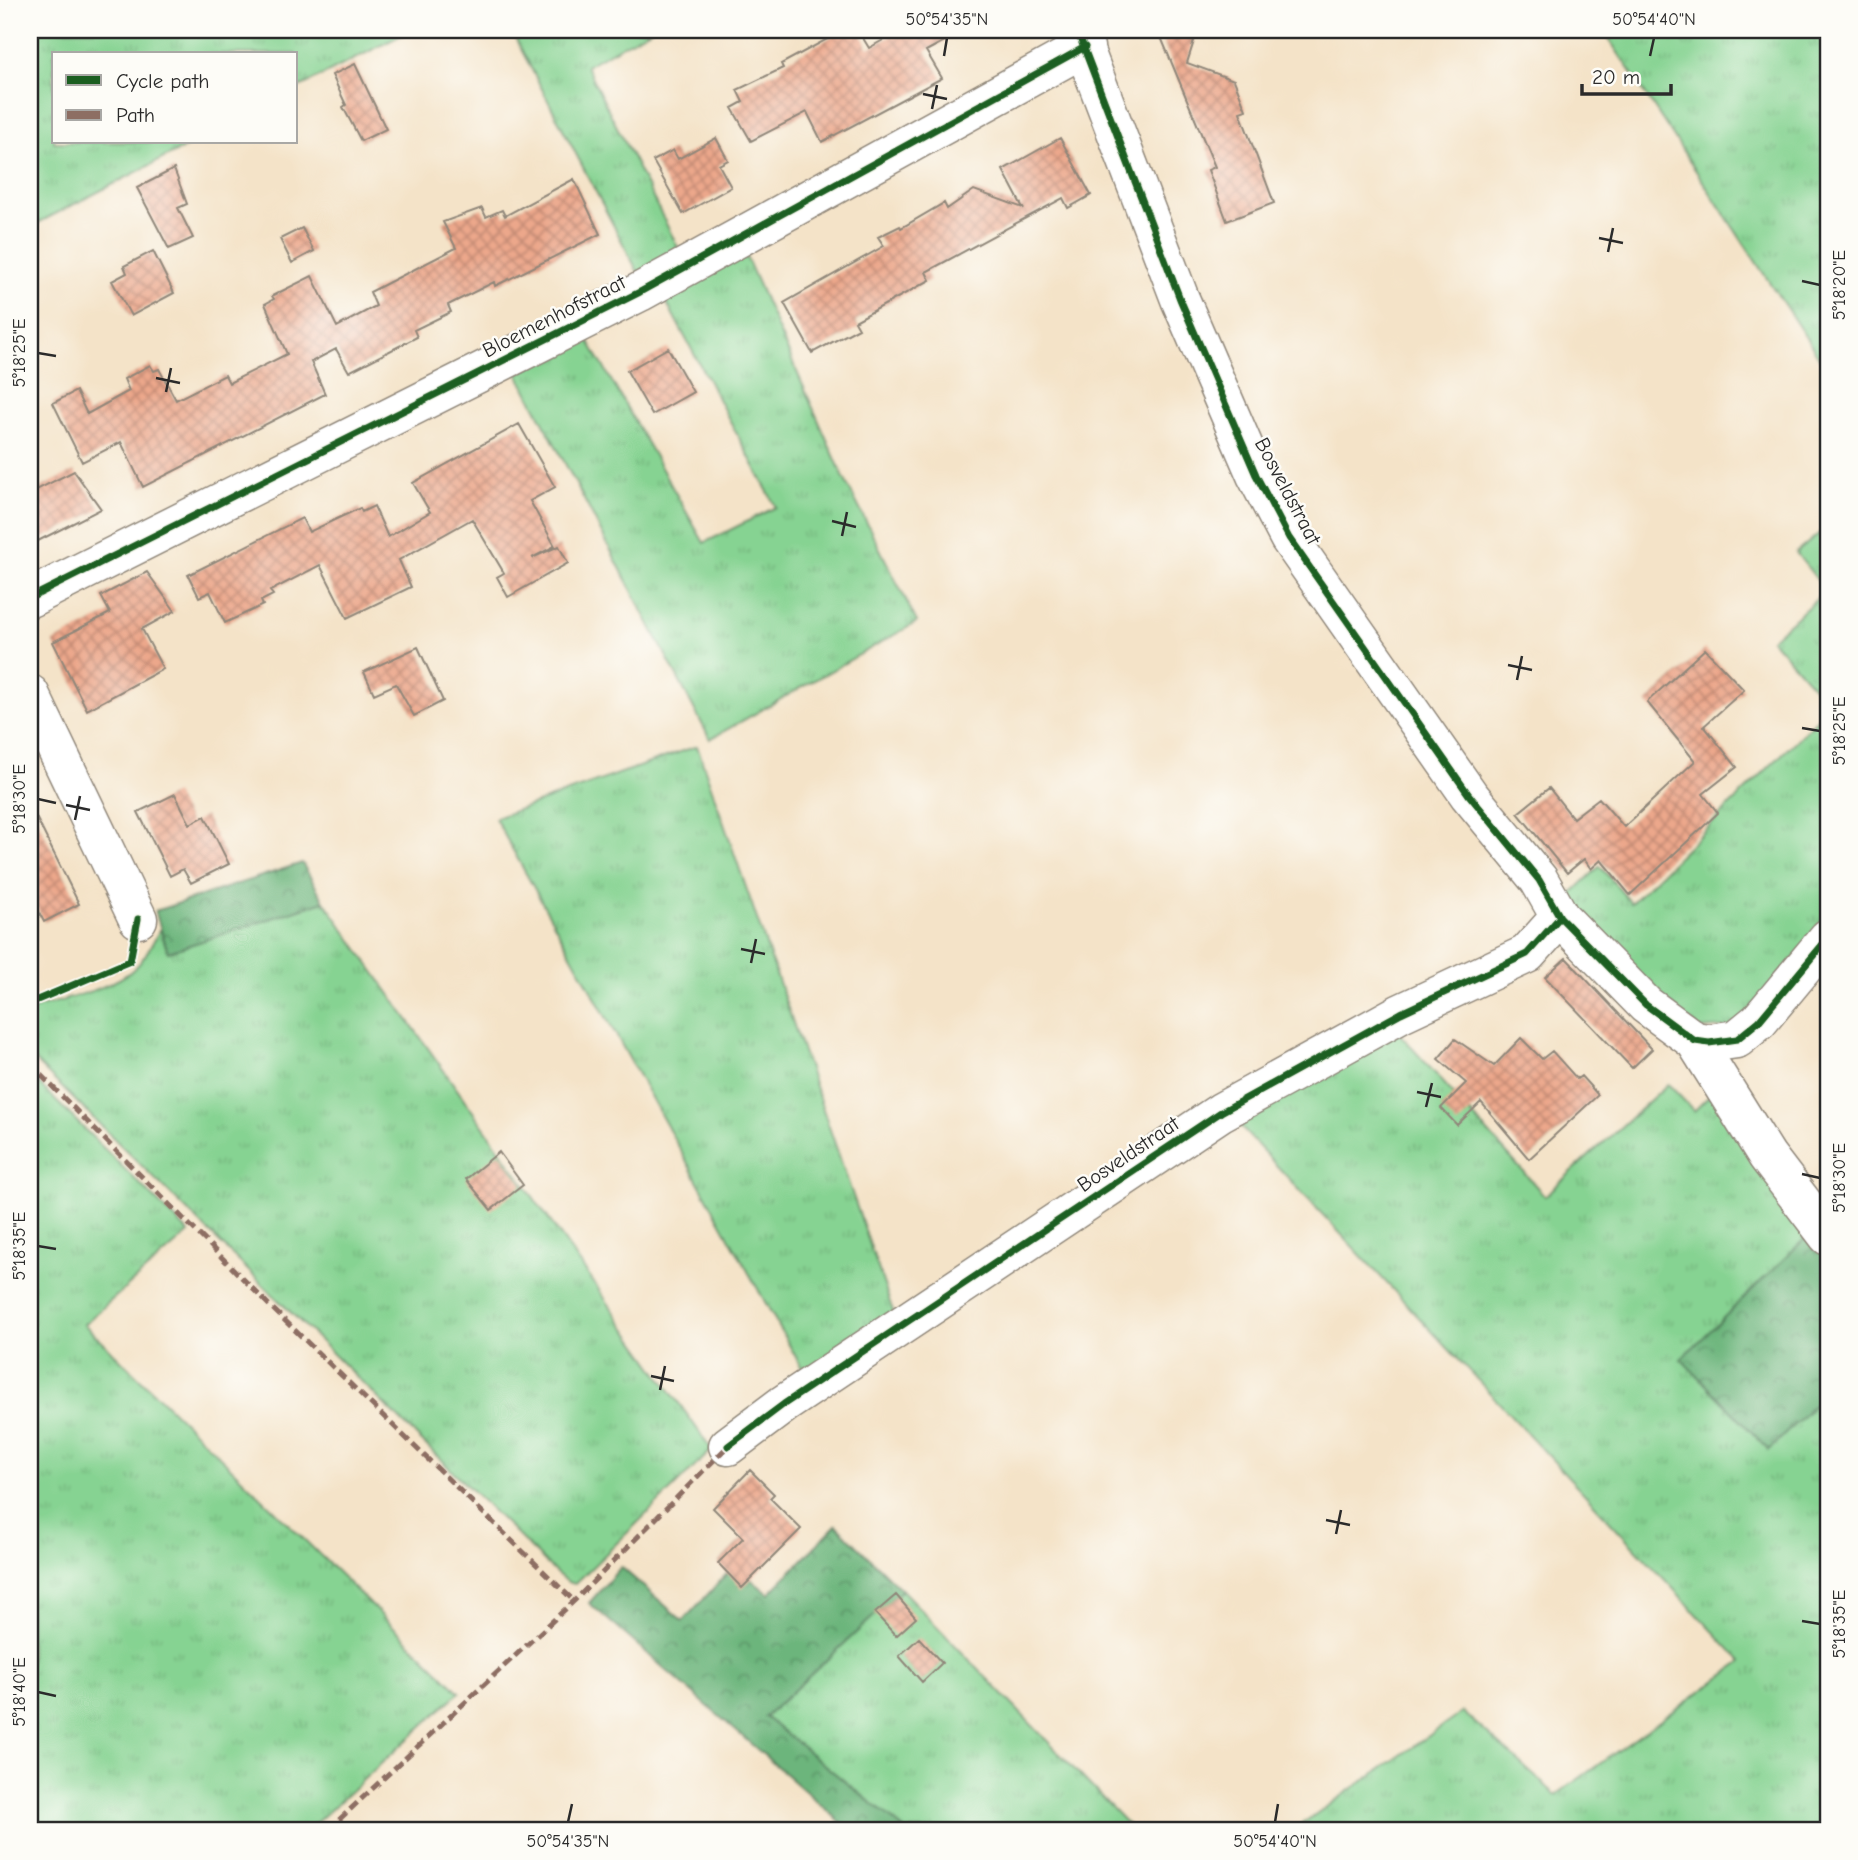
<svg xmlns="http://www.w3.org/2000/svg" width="1858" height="1860" viewBox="0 0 1858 1860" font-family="'Comic Neue',sans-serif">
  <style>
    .grass { fill: url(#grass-tufts); stroke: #587f5e; stroke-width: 2 }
    .forest { fill: url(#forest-crowns); stroke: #4c7054; stroke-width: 2 }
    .building { fill: url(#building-cross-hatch) }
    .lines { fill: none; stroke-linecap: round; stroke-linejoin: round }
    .minor-casing { stroke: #90877a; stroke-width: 41 }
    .minor { stroke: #fff; stroke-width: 38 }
    .quiet { stroke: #8d6e63; stroke-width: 5; stroke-dasharray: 10 5; stroke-linecap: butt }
    .cycleway-casing { stroke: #fdfcf7; stroke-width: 11 }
    .cycleway { stroke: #1b5e20; stroke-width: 7 }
    .ticks { fill: none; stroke: #2b2b2b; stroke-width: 2.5 }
    .labels { text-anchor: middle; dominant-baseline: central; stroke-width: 5; stroke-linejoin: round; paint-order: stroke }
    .street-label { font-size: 21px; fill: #2b2b2b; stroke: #fdfcf7 }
    .neatline { fill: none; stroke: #2b2b2b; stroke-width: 2.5 }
    .ticks-label { font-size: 18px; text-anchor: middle; fill: #2b2b2b }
  </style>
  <defs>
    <pattern id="grass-tufts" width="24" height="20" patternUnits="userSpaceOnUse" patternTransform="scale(1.75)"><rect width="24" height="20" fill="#86d392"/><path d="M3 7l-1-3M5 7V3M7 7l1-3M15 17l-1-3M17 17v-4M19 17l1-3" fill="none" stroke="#74b57e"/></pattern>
    <pattern id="forest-crowns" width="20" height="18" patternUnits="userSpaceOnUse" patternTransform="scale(1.75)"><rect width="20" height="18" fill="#6cb57c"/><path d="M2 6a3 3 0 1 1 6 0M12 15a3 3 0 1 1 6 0" fill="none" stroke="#599366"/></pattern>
    <pattern id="building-cross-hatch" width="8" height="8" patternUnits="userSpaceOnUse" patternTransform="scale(1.75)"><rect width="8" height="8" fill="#eca78b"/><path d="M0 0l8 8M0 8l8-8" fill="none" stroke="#bf8872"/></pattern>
  </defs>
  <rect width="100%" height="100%" fill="#fdfcf7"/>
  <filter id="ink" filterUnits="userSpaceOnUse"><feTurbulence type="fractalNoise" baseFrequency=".0143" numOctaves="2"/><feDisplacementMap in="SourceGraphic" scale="14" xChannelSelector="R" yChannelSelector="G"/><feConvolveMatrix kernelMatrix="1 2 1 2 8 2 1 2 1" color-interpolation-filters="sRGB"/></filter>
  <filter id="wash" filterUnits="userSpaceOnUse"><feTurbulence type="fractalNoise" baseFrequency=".00686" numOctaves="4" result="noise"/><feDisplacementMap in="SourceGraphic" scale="28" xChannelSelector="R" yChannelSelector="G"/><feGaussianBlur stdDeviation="1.57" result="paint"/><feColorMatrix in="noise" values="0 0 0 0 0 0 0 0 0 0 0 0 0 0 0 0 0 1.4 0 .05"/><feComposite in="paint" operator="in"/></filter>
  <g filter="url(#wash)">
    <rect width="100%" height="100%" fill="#f4e3c8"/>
    <path class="grass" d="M30,30H411L296,89V54H54V142H195L30,227Z
      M511,30H650L586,66L681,253L639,274Z
      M1603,30H1828V371Z
      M744,252L843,476L917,622L710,739L518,374L586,336L704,543L776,507L663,296Z
      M1828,526V703L1771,639L1826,591L1796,553Z
      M1828,709V917L1748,1013L1732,1027L1700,1029L1627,969L1568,897L1600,866L1631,903Z
      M697,746L895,1317L807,1377L495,818Z
      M324,901L712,1450L575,1584L567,1582L555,1572L30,1056V1010C61,1000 114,989 137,966C147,955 153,942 160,929L168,952Z
      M1397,1031L1545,1196L1668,1084L1694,1111L1715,1090L1813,1231L1769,1450L1828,1391V1830H1293L1463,1712L1556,1795L1742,1662L1233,1119Z
      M30,1075L189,1233L84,1324L460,1692L308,1830H30Z
      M902,1590L1133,1830H905L765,1717Z"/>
    <path class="forest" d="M302,863L324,901L168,952L155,911Z
      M1822,1222L1828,1229V1391L1769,1450L1681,1359Z
      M836,1525L902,1590L765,1717L905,1830H850L589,1603L621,1567L683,1621L734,1566L769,1594Z"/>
    <g id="blocks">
      <path class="building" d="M844,30H858L869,48L901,30H965L926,51L942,78L822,142L807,112L751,141L732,108L743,102L737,90L783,68L781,64Z
        M1158,30H1189L1194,41L1187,63L1234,80L1246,110L1240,112L1274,203L1227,221L1208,170L1215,167Z
        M355,64L386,129L361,141L343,107L346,105L332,75Z
        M716,138L728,160L719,165L731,187L683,214L653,161L673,150L678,159Z
        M1060,138L1091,195L1068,208L1063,198L926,272L930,280L855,321L859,328L812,353L784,303L884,246L878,237L900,226L901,228L944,203L947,209L974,190L1023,208L1003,170Z
        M174,169L187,204L178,208L193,238L169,249L137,188Z
        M574,179L600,234L495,286L494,282L448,305L451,312L414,330L417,337L349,372L336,349L311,362L325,394L143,487L121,442L82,462L53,403L76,391L87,414L129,391L124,379L150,365L154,371L159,369L176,400L225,375L229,383L287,354L265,304L274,299L272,296L312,276L337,327L376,306L370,292L456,248L443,222L482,208L486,217L502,210L505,216Z
        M302,228L314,251L292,263L280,239Z
        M153,251L174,293L131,316L112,281L127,273L124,266Z
        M668,348L693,392L652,415L627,371Z
        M519,424L555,487L530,501L555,546L532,558L559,546L568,563L508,597L497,577L504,573L472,519L399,560L411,587L347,618L320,565L270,591L273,595L261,601L263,605L225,623L210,592L199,597L188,575L302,518L309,532L360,508L362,512L374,506L388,537L430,512L413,483Z
        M74,471L101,509L30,545V493Z
        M147,572L175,611L142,629L163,669L87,710L53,642L110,613L101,596Z
        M418,647L443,701L414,716L396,684L374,694L364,672Z
        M1705,649L1744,690L1704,726L1737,767L1703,794L1718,813L1630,895L1601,860L1591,869L1584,859L1567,873L1518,813L1549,788L1573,818L1599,798L1624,827L1695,761L1647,702Z
        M175,794L190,824L205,816L229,864L191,883L183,869L170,876L138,812Z
        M30,805L79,904L44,922L30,894Z
        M1566,958L1652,1049L1632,1068L1545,977Z
        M1521,1038L1542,1059L1552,1051L1577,1079L1581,1076L1598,1095L1529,1159L1481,1102L1457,1125L1441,1108L1466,1083L1438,1059L1455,1039L1494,1066Z
        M499,1152L523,1185L491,1210L466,1179Z
        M750,1470L774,1494L770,1498L801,1529L742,1588L718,1563L743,1538L713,1508Z
        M896,1595L916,1618L896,1636L875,1613Z
        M919,1638L942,1663L922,1682L899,1656Z"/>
    </g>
  </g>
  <g filter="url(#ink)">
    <use href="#blocks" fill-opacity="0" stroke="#90877a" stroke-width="2"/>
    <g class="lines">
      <defs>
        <path id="minor" d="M1077,30L1180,299L1256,475L1289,538L1469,795L1539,880L1560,917L1646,1005L1695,1041L1709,1043L1737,1039L1759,1021L1828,938
          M30,598L640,292L1085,47
          M30,694L138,919
          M1695,1041L1767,1156L1828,1236
          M728,1446L784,1404L1221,1112L1401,1013L1527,954L1560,917"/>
      </defs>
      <use href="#minor" class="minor-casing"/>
      <use href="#minor" class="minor"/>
      <path class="quiet" d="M30,1064L272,1308L574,1601
        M328,1830L574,1601L728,1446"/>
      <defs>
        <path id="cycleway" d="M1077,30L1180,299L1256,475L1289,538L1469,795L1539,880L1560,917L1646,1005L1695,1041L1709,1043L1737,1039L1759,1021L1828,938
          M30,598L640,292L1085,47
          M30,1003L130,961L138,919
          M728,1446L784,1404L1221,1112L1401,1013L1527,954L1560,917"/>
      </defs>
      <use href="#cycleway" class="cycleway-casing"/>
      <use href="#cycleway" class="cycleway"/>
    </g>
  </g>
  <path class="ticks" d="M944,56L947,38M1650,56L1654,38M923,94L947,99M932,109L937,85M1599,238L1623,243M1608,252L1613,228M1802,281L1820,285M38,353L56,356M156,378L180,383M166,392L171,368M832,521L856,527M842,536L847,512M1508,665L1532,670M1517,680L1522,656M1802,728L1820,731M38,799L56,803M66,805L90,810M75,820L80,796M741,949L765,954M751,963L756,939M1417,1092L1441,1097M1426,1107L1432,1083M1802,1174L1820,1178M38,1246L56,1249M651,1376L674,1381M660,1390L665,1366M1326,1520L1350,1525M1336,1534L1341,1510M1802,1621L1820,1624M38,1692L56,1696M568,1822L572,1804M1275,1822L1278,1804"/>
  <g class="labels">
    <g class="street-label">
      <text transform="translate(554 316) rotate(-27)">Bloemenhofstraat</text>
      <text transform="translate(1288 491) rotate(62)">Bosveldstraat</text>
      <text transform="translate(1128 1154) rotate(-34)">Bosveldstraat</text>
    </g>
  </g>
  <rect width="1858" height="1860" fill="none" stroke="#fdfcf7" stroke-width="77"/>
  <rect x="52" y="52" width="245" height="91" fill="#fdfcf7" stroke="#a9a8a5" stroke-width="2"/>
  <rect x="66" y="75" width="35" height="10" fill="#1b5e20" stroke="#a9a8a5" stroke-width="2"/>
  <text x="116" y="88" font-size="21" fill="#2b2b2b">Cycle path</text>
  <rect x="66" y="110" width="35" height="10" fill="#8d6e63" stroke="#a9a8a5" stroke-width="2"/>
  <text x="116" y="122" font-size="21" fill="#2b2b2b">Path</text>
  <path d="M1582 84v10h89v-10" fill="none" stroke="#2b2b2b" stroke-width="3.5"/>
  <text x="1592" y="84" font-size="21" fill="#2b2b2b" stroke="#fdfcf7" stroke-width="5" paint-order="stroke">20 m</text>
  <rect x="38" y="38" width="1782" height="1784" class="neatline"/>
  <g class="ticks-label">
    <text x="947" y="25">50°54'35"N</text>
    <text x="1654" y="25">50°54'40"N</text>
    <text transform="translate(1839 285) rotate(-90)" y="6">5°18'20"E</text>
    <text transform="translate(19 353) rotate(-90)" y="6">5°18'25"E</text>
    <text transform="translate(1839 731) rotate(-90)" y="6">5°18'25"E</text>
    <text transform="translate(19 799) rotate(-90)" y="6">5°18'30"E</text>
    <text transform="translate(1839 1178) rotate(-90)" y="6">5°18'30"E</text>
    <text transform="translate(19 1246) rotate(-90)" y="6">5°18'35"E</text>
    <text transform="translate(1839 1624) rotate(-90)" y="6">5°18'35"E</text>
    <text transform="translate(19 1692) rotate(-90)" y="6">5°18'40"E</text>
    <text x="568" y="1847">50°54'35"N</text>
    <text x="1275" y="1847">50°54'40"N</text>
  </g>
</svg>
